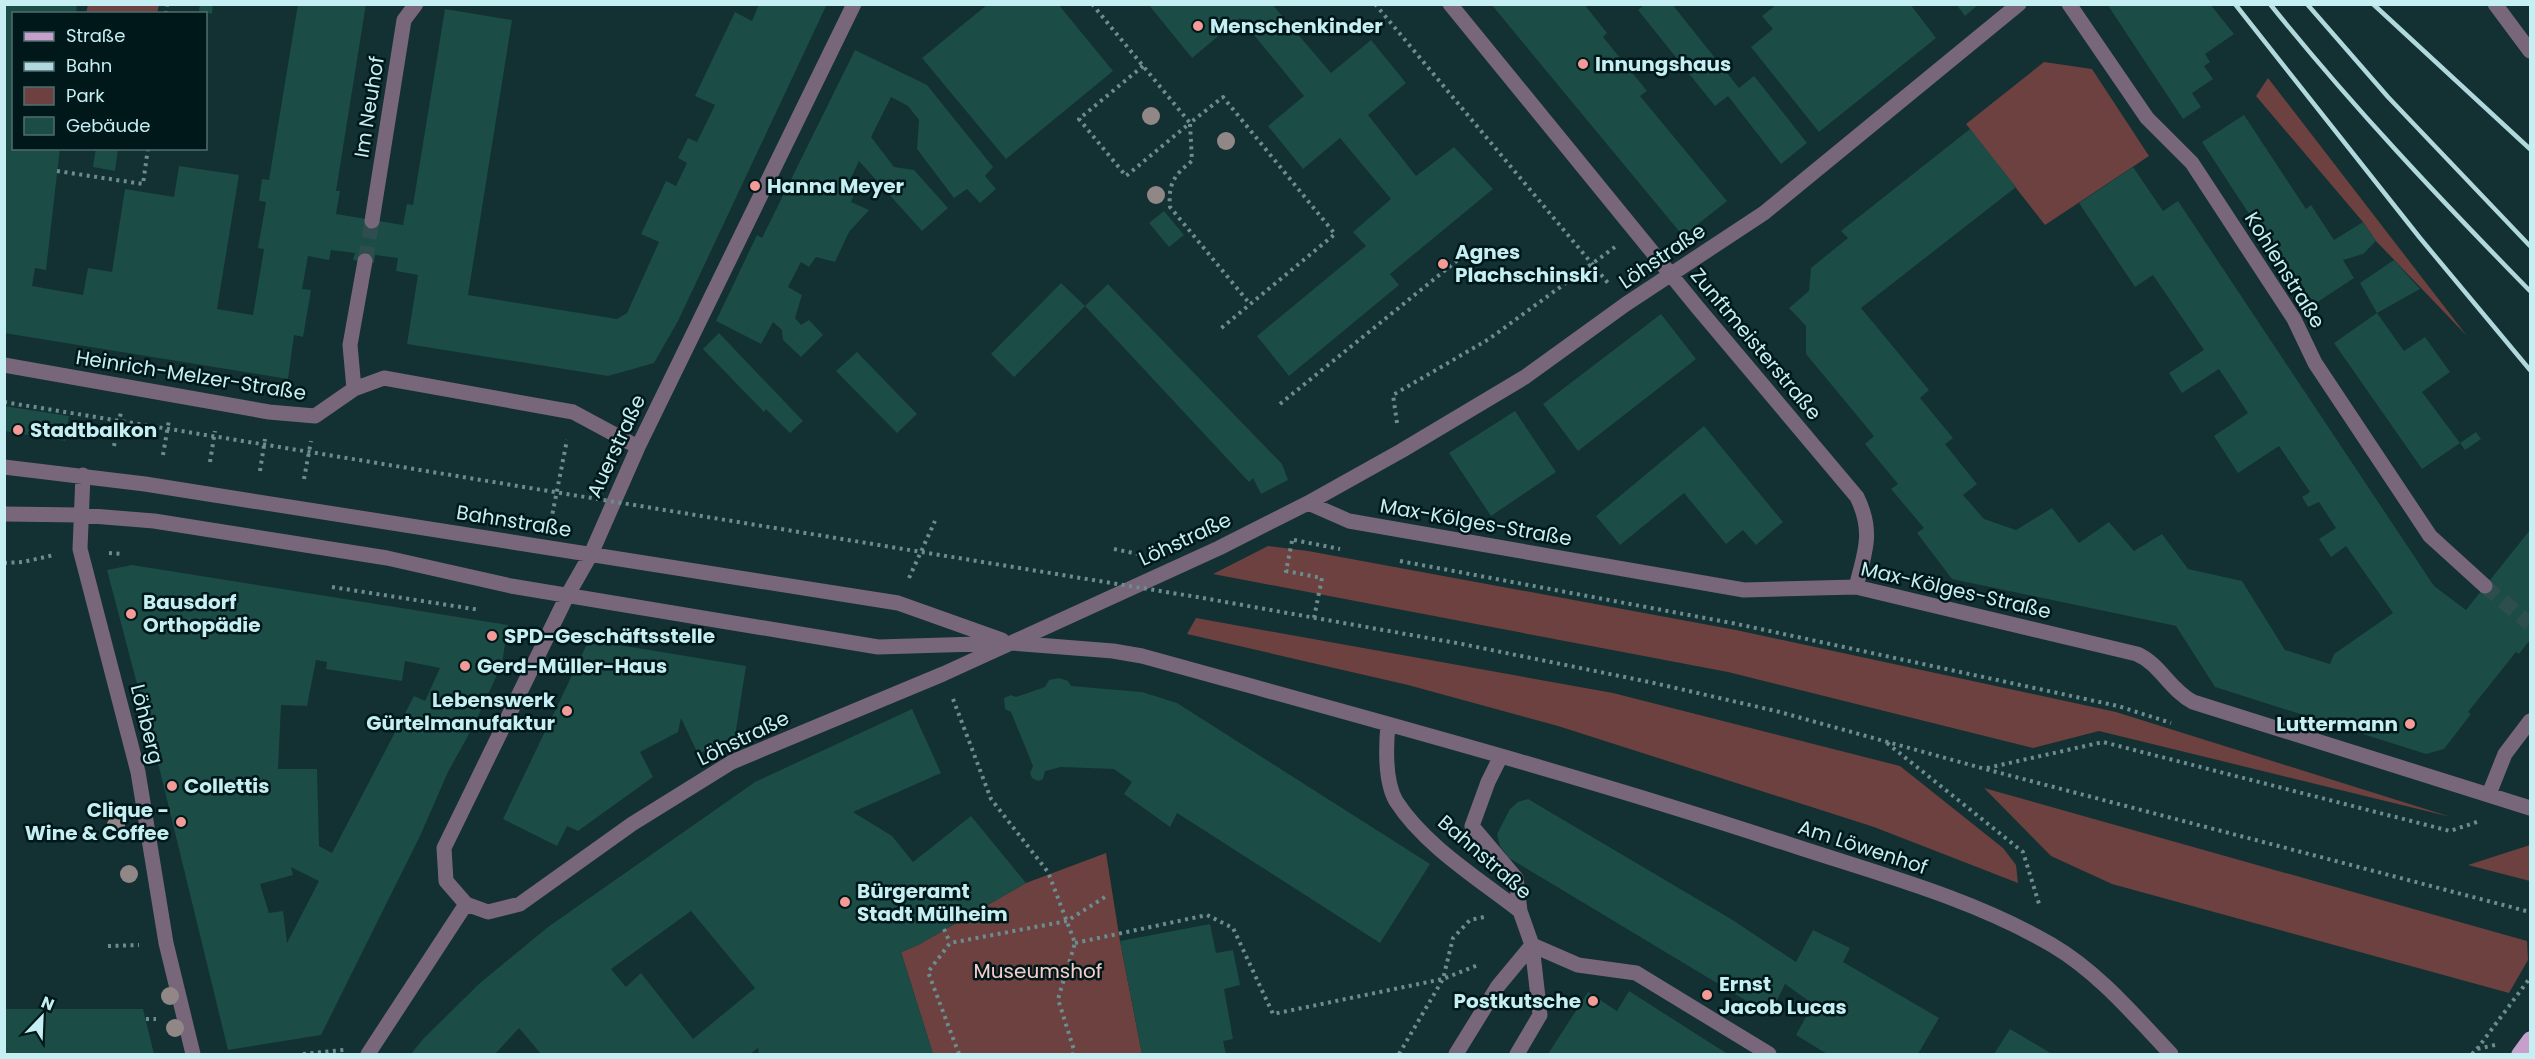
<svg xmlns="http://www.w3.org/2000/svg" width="2535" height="1059" viewBox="0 0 2535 1059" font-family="Poppins,sans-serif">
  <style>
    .green { fill: #6d413f }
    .building { fill: #1b4c45; fill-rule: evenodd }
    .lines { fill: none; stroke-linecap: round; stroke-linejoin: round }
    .minor-tunnel { stroke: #2e4d4f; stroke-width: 15; stroke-dasharray: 15 8; stroke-linecap: butt }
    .path { stroke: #6b8d90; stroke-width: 4; stroke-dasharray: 3 4.5; stroke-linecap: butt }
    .minor { stroke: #78667a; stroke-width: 15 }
    .major { stroke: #c6a0cb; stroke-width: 15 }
    .rail { stroke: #b1d8dc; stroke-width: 4.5 }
    .path-bridge { stroke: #6b8d90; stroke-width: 4; stroke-dasharray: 3 4.5; stroke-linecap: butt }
    .tree { fill: #918786 }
    .poi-dot { fill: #f59b97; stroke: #00181a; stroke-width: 2 }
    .labels { text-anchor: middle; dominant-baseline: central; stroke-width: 5; stroke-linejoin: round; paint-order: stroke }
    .poi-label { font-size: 20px; font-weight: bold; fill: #c6eff3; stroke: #00181a; text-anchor: start }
    .street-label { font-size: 20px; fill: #c6eff3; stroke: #00181a }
    .park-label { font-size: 20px; fill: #f8cecb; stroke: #00181a }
  </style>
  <rect width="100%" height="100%" fill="#133032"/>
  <path class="green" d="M88,5V4L159,5L157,13H86Z
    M2044,62L2092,69L2149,156L2045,225L1966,124Z
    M2268,78L2467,336L2376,241L2363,222L2256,96Z
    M1268,546L1308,551L1736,630L2116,712L2451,817L2099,731L2033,748L1728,672L1213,574Z
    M1196,618L1613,693L1900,766L2003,848L2016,865L2018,883L1874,827L1558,726L1408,685L1187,634Z
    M1984,788L2527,941L2528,960L2509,993L2112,884L2051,856Z
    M2530,845V881L2468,865Z
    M1106,853L1120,941L1142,1054H933L901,952L918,945L1026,883Z"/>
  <path class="building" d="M4,4H77L76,14H14V148H60L46,270L35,268L32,286L83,295L88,268L112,272L125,189L174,197L179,166L239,175L217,309L253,315L264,249L258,248L266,202L259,201L262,179L269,180L298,4H366L336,191H340L336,214L403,225L407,204L413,205L445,9L512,20L468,295L617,319L627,313L659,242L641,234L666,181L676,186L687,163L678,158L688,138L697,142L715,105L695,96L735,12L752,21L759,4H827L678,321L654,363L608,376L407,344L418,275L396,271L398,258L375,255L374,263L353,260L355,253L331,250L329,260L308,256L302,289L311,290L303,337L294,335L288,379L4,333Z
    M200,4H213L212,14L199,11Z
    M988,4H1058L1113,71L1006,159L922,58Z
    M1148,4H1272L1331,73L1371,40L1406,83L1368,115L1416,176L1454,147L1493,189L1390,274L1399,285L1289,376L1257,336L1366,246L1353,232L1391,199L1340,138L1303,169L1268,126L1304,96L1240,18L1192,58Z
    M1491,4H1584L1607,33L1603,37L1647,91L1640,96L1727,201L1683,236Z
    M1645,4H1672L1739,88L1754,76L1807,143L1781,164L1728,96L1715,106L1638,10Z
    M1777,4H1910L1936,38L1819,132L1751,47L1773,29L1762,16Z
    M1956,4H1979L1965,16Z
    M2107,4H2210L2234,34L2205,54L2210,62L2204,66L2213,79L2192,93L2201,107L2183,119Z
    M855,50L927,85L993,167L985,176L996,189L980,203L967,189L954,198L917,149L919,120L908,106L891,97L871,137L894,167L914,170L948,208L922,231L859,161L848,184L857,188L851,202L869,210L849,232L835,262L816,257L809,267L801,262L788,287L802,295L795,318L801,325L809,320L823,335L801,357L783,340L782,330L773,322L761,344L716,321L757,235L762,238Z
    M2244,115L2306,209L2311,205L2334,240L2363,222L2376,241L2363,254L2343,260L2354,278L2310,307L2202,142Z
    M1970,129L2016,187L1861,308L1929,390L1920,398L1953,438L1945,444L1977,484L1963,495L1984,519L2016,530L2052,508L2079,543L2109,522L2134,551L2162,534L2188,569L2242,581L2285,650L2330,664L2334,654L2393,613L2346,546L2331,557L2319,539L2336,528L2319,502L2308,507L2302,497L2310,492L2279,446L2238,473L2214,436L2248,413L2219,369L2182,393L2169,373L2204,350L2153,275L2135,287L2079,203L2133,167L2163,211L2178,201L2434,586L2466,610L2530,530V640L2519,654L2516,652L2468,712L2471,714L2444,749L2426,754L2215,687L2176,626L1952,579L1917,533L1924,528L1891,489L1898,484L1865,444L1874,436L1806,354V326L1789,308L1809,291L1811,268L1848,238L1841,231Z
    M96,148L118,149L115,171L93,167Z
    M1164,211L1184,235L1169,247L1149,223Z
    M2394,260L2420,289L2377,313L2360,283Z
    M1061,283L1085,306L1108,284L1282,464L1288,480L1261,494L1253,478L1249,482L1085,306L1014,377L991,354Z
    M2377,313L2404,351L2425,337L2450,372L2422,392L2460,443L2422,469L2334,343Z
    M1661,314L1696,359L1578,451L1543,404Z
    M719,333L803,421L790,433L766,409L764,412L703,349Z
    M857,352L917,414L897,433L836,371Z
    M4,406L69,416L65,441L4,431Z
    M1515,411L1556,472L1491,516L1449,453Z
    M1704,426L1783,522L1756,545L1743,530L1726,544L1684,493L1620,545L1596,516Z
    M2476,432L2481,439L2465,450L2460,443Z
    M132,565L508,625L502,664L475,723L448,772L420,836L321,1035L228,1050L160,771L107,570ZM316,660L327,662L326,669L402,681L405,661L440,668L425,701L414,696L332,853L319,846L317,769H278L281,705L307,706ZM291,867L319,881L287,943L283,911L269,913L260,884L293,875Z
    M589,640L746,666L735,736L698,754L681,718L678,732L640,752L653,777L578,831L567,826L557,846L503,819Z
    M1059,678L1068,681L1071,686L1142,692L1177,703L1430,864L1380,943L1177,813L1170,827L1124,794L1132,782L1114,769L1061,767L1045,771L1043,779L1038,781L1032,778L1030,773L1033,766L1011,712L1005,709L1004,698L1011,695L1016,697L1045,687L1049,680Z
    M912,709L941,773L853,812L892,836L913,862L971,816L1026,883L918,945L901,952L933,1054H759L758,1048L750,1054H541L519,1028L495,1054H411L423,1039L480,983L548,927L755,782ZM691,911L755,988L693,1039L641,973L626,987L611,969Z
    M1528,799L1731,919L1796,962L1813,930L1850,948L1843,962L1939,1018L1918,1054H1827L1796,1035L1813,1004L1785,984L1770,1015L1509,858L1500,846L1497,834L1510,809L1518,802Z
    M1210,924L1216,953L1233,950L1240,985L1224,989L1233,1039L1223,1041L1226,1054H1142L1120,941Z
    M1629,991L1715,1046L1728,1054H1548L1588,992L1617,1011Z
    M4,1009H143L154,1054H4Z
    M2010,1029L2052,1054H1994Z"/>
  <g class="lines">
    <path class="minor-tunnel" d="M365,261L372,221
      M2485,586L2530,624"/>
    <path class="path" d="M1092,4L1190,123L1223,97L1335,234L1219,330
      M1375,4L1608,283
      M166,14L167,4
      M1143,66L1079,119L1126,176L1190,123
      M1190,124L1192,161C1174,175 1168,184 1170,207L1250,304
      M57,171L143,184L148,148
      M1280,404L1459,259
      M1397,423L1393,395L1489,339L1615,247
      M114,446L121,412
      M163,455L169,420
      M210,462L215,431
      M260,471L265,439
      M304,479L311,441
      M551,521L567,440
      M1294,540L1340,549
      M1292,541L1286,571L1322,578L1314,618
      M1114,549L1138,554
      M109,553L123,554
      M1400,561L1737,624L2118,706L2171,723
      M4,563L23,562L54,555
      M909,578L935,521
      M332,587L480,610
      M1203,598L1462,644L1654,683L1776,711L1985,769L2530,912
      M953,699L991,799L1048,872L1075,943L1058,999L1074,1050L1073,1054
      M1887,743L2023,852L2040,907
      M1987,768L2103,742L2450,831L2480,821
      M944,929L950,943
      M1075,943L1207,915L1233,928L1273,1014L1443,979L1478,965
      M108,946L139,945
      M146,1019H156
      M2477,1049L2530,978
      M303,1054L344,1050
      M959,1054L928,972L950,943L1067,921L1108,895
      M1399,1054L1443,979L1453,938L1470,920L1484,917
      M2472,1054L2477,1049L2495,1045"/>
    <path class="minor" d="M1450,4L1698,308L1857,497C1874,532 1865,552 1856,587
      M2069,4L2147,118L2192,163L2294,319L2315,363L2430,536L2485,586
      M2495,4L2530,51
      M372,221L404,20L416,4
      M4,365L269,412L315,416L354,389L384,378L573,412L638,447
      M354,389L350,345L365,261
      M4,467L145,484L898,603L1002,640
      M83,475L80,549L138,772L166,943L193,1054
      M1308,503L1349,521L1744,590L1856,587L2137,654C2160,664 2170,690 2193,702L2530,808
      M4,514L80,515L154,521L387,558L511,586L878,647L1011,643L1113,651L1142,656C1355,715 1569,772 1779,841C1871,872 1968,896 2052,945C2098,972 2134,1015 2171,1054
      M1388,724C1386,746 1385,782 1396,801C1424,845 1479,879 1520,911
      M1501,756L1488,782L1472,826L1516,878L1520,911L1532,945L1540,1015L1517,1054
      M2489,794L2505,754L2530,721
      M466,904L488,912L520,904L632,824L732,762L943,674L1219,548L1308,503L1401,451L1525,377L1626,304L1764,213L2019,4
      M466,904L446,881L444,848L567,596L591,554L638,447L854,4
      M1532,945L1578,965L1636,973L1769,1054
      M368,1054L466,904
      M1456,1054L1498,986L1532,945"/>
    <path class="major" d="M2519,1054L2530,1039"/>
    <path class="rail" d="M2235,4L2420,238L2530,370
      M2270,4C2351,105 2440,199 2530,291
      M2307,4L2388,97L2530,246
      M2373,4L2530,149"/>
    <path class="path-bridge" d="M4,402L1203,598"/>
  </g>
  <g class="tree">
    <circle cx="1151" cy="116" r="9"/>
    <circle cx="1226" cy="141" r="9"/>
    <circle cx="1156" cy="195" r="9"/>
    <circle cx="116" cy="825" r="9"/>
    <circle cx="129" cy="874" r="9"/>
    <circle cx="170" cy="996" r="9"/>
    <circle cx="175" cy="1028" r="9"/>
  </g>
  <g class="poi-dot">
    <circle cx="1198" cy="26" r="6"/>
    <circle cx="1583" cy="64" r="6"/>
    <circle cx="755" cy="186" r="6"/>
    <circle cx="1443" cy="264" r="6"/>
    <circle cx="18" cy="430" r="6"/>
    <circle cx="131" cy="614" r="6"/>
    <circle cx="492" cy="636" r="6"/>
    <circle cx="465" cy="666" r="6"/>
    <circle cx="567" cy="711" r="6"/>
    <circle cx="2410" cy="724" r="6"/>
    <circle cx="172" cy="786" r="6"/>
    <circle cx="181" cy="822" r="6"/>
    <circle cx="845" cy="902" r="6"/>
    <circle cx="1707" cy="995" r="6"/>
    <circle cx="1593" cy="1001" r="6"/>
  </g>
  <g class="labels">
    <g class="poi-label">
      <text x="1210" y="26">Menschenkinder</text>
      <text x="1595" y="64">Innungshaus</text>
      <text x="767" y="186">Hanna Meyer</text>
      <text x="1455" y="252">Agnes<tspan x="1455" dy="23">Plachschinski</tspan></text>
      <text x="30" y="430">Stadtbalkon</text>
      <text x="143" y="602">Bausdorf<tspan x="143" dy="23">Orthopädie</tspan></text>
      <text x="504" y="636">SPD-Geschäftsstelle</text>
      <text x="477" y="666">Gerd-Müller-Haus</text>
      <text x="555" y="700" text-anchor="end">Lebenswerk<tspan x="555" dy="23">Gürtelmanufaktur</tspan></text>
      <text x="2398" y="724" text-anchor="end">Luttermann</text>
      <text x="184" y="786">Collettis</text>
      <text x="169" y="810" text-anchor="end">Clique -<tspan x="169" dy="23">Wine &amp; Coffee</tspan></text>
      <text x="857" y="891">Bürgeramt<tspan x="857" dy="23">Stadt Mülheim</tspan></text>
      <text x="1719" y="984">Ernst<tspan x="1719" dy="23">Jacob Lucas</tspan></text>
      <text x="1581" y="1001" text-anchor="end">Postkutsche</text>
    </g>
    <g class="street-label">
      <text transform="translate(369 107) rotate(-81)">Im Neuhof</text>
      <text transform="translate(1662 256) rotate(-34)">Löhstraße</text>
      <text transform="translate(2285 270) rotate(58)">Kohlenstraße</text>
      <text transform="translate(1756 344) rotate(50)">Zunftmeisterstraße</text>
      <text transform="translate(191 375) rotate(9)">Heinrich-Melzer-Straße</text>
      <text transform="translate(616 446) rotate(-65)">Auerstraße</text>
      <text transform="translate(514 521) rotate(9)">Bahnstraße</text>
      <text transform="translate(1476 522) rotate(10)">Max-Kölges-Straße</text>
      <text transform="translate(1185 539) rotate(-25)">Löhstraße</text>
      <text transform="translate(1956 590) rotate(13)">Max-Kölges-Straße</text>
      <text transform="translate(147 724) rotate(76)">Löhberg</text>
      <text transform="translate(743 738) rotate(-26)">Löhstraße</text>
      <text transform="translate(1863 847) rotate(18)">Am Löwenhof</text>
      <text transform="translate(1485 857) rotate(41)">Bahnstraße</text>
    </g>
    <g class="park-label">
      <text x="1038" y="971">Museumshof</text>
    </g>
  </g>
  <rect width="2535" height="1059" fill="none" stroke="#c6eff3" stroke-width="12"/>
  <rect x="12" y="12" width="195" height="138" fill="#00181a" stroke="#4f6e71" stroke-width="1.5"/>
  <rect x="24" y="32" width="30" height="9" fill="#c6a0cb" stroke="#4f6e71" stroke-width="1.5"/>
  <text x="66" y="42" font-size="18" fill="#c6eff3">Straße</text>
  <rect x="24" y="62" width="30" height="9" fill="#b1d8dc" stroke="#4f6e71" stroke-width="1.5"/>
  <text x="66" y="72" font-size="18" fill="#c6eff3">Bahn</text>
  <rect x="24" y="87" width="30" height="18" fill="#6d413f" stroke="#4f6e71" stroke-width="1.5"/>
  <text x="66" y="102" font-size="18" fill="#c6eff3">Park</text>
  <rect x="24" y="117" width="30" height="18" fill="#1b4c45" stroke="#4f6e71" stroke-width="1.5"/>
  <text x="66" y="132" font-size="18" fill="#c6eff3">Gebäude</text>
  <g transform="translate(42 1017) rotate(23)" stroke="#00181a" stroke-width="4.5" paint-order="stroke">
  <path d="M0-4.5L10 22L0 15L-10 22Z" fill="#c6eff3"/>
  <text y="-9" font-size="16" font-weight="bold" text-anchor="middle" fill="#c6eff3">N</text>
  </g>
</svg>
